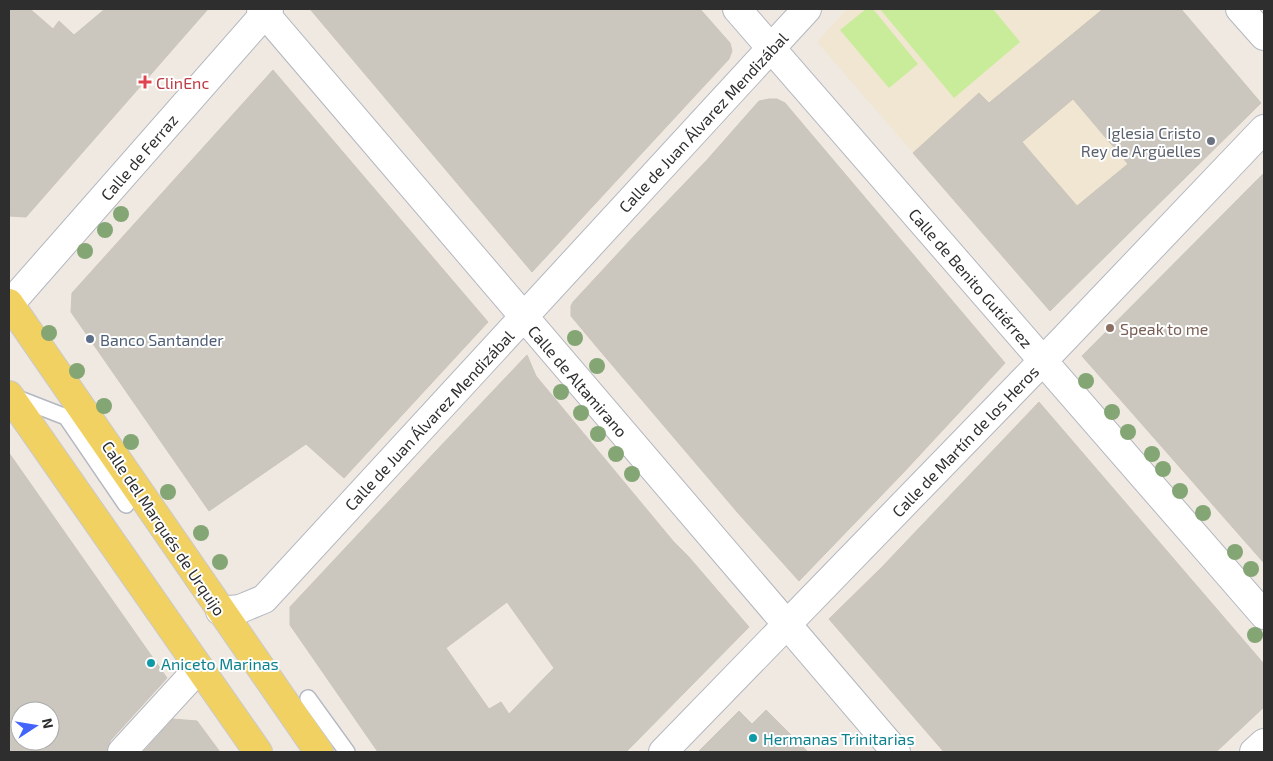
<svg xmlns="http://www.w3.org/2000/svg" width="1273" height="761" viewBox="0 0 1273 761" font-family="'Exo 2',sans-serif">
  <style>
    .education { fill: #f0e6d1 }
    .pitch { fill: #c9ec9a }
    .building { fill: #cbc7bf; stroke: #cbc5ba; fill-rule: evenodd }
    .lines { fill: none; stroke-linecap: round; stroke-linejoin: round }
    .service-casing { stroke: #b4b7c1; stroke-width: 18 }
    .minor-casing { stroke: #b4b7c1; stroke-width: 30 }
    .secondary-casing { stroke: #b4b7c1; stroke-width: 30 }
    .primary-casing { stroke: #c9c9c9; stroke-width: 30 }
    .service { stroke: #fff; stroke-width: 15 }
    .minor { stroke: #fff; stroke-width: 28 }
    .secondary { stroke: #fff; stroke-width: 28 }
    .primary { stroke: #f2d163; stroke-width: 28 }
    .tree { fill: #84a574 }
    .health-dot { fill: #e0444e; stroke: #fff; stroke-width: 2 }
    .worship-dot { fill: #6b7280; stroke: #fff; stroke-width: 2 }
    .education-dot { fill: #8d6e63; stroke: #fff; stroke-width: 2 }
    .service-dot { fill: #5c6f8a; stroke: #fff; stroke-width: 2 }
    .culture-dot { fill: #0f9aa8; stroke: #fff; stroke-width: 2 }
    .labels { text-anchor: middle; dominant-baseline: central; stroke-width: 4; stroke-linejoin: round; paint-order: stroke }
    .health-label { font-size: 16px; fill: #be3a42; stroke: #fff; text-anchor: start }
    .street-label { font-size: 16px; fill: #2e2e2e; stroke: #fff }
    .worship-label { font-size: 16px; fill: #5b616d; stroke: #fff; text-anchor: end }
    .education-label { font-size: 16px; fill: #785e54; stroke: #fff; text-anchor: start }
    .service-label { font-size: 16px; fill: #4e5e75; stroke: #fff; text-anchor: start }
    .culture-label { font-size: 16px; fill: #0d838f; stroke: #fff; text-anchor: start }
  </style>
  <rect width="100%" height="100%" fill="#efe9e1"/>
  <path class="education" d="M847,9H1181L1261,103L1050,311L817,42Z"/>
  <path class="pitch" d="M866,9H873L918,64L889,88L840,30Z
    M880,9H993L1020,42L954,98Z"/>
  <path class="building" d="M9,9H30L53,29L59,21L74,35L105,9H208L26,217L9,216Z
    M310,9H700L730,43L732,51L729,59L532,272Z
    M1103,9H1181L1261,103L1050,311L913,153L979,93L989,103ZM1073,99L1128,164L1077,206L1022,142Z
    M273,70L488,322L344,478L306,444L209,511L71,312L72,293Z
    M769,99H777L785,103L1005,363L903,473L799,581L738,513L596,346L571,316V306L573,302L636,234L707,160L759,101Z
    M1264,173V563L1082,356Z
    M527,355L536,376L673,541L688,556L749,627L626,752H378L290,625V607L435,452ZM507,602L554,668L509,714L501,702L489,709L446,648Z
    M1039,402L1264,664V707L1216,752H944L829,619L882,567Z
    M9,453L167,678L110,741L107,752H9ZM20,711H50V741H20Z
    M766,710L808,752H698L739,711L752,724Z
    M173,719L197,721L220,752H143Z"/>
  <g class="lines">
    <defs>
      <path id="service" d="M12,396L66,417L126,505
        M308,698L347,752"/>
      <path id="minor" d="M261,9L896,752
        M737,9L1264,615
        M1240,9L1264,36
        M220,611L240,609L264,599L807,9
        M122,752L199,668
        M663,752L1063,340L1264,129
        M1254,752L1264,743"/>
      <path id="secondary" d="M9,305L269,9"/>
      <path id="primary" d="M9,303L319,752
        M9,395L258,752"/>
    </defs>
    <use href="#service" class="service-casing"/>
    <use href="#minor" class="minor-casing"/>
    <use href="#secondary" class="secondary-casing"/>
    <use href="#primary" class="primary-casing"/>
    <use href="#service" class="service"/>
    <use href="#minor" class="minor"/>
    <use href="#secondary" class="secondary"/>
    <use href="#primary" class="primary"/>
  </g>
  <g class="tree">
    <circle cx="121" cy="214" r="8"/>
    <circle cx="105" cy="230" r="8"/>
    <circle cx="85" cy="251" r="8"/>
    <circle cx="49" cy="333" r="8"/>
    <circle cx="575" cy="338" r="8"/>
    <circle cx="597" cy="366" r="8"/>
    <circle cx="77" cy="371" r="8"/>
    <circle cx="1086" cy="381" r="8"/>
    <circle cx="561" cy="392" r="8"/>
    <circle cx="104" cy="406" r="8"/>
    <circle cx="1112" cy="412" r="8"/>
    <circle cx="581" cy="413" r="8"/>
    <circle cx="1128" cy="432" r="8"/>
    <circle cx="598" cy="434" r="8"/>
    <circle cx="131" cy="442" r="8"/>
    <circle cx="616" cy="454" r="8"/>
    <circle cx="1152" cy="454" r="8"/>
    <circle cx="1163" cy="469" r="8"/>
    <circle cx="632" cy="474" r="8"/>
    <circle cx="1180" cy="491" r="8"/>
    <circle cx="168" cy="492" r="8"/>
    <circle cx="1203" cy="513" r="8"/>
    <circle cx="201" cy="533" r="8"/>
    <circle cx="1235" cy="552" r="8"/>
    <circle cx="220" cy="562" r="8"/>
    <circle cx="1251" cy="569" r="8"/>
    <circle cx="1255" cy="635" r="8"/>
  </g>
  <path class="health-dot" d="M142.5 74.5h5v5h5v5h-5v5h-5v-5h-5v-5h5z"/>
  <circle class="worship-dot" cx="1211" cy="141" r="5"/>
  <circle class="education-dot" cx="1110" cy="328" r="5"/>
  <circle class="service-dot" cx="90" cy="339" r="5"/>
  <g class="culture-dot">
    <circle cx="151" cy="663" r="5"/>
    <circle cx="753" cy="738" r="5"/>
  </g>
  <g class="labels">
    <g class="health-label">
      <text x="156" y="82">ClinEnc</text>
    </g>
    <g class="street-label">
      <text transform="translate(703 122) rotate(-47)">Calle de Juan Álvarez Mendizábal</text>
      <text transform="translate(139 157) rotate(-49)">Calle de Ferraz</text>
      <text transform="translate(971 278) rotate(49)">Calle de Benito Gutiérrez</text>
      <text transform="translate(578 381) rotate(49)">Calle de Altamirano</text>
      <text transform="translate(429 420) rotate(-47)">Calle de Juan Álvarez Mendizábal</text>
      <text transform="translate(965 441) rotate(-46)">Calle de Martín de los Heros</text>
      <text transform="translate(164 528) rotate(56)">Calle del Marqués de Urquijo</text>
    </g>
    <g class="worship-label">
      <text x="1201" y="132">Iglesia Cristo<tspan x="1201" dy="18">Rey de Argüelles</tspan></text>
    </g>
    <g class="education-label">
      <text x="1120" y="328">Speak to me</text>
    </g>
    <g class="service-label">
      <text x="100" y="339">Banco Santander</text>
    </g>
    <g class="culture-label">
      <text x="161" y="663">Aniceto Marinas</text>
      <text x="763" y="738">Hermanas Trinitarias</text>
    </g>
  </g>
  <rect width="1273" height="761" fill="none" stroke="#2e2e2e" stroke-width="20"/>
  <g transform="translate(35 726) rotate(78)"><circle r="24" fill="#ffffff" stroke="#ababab"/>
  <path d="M0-4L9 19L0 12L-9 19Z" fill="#4264fb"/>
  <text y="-8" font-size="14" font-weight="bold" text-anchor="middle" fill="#2e2e2e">N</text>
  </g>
</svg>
